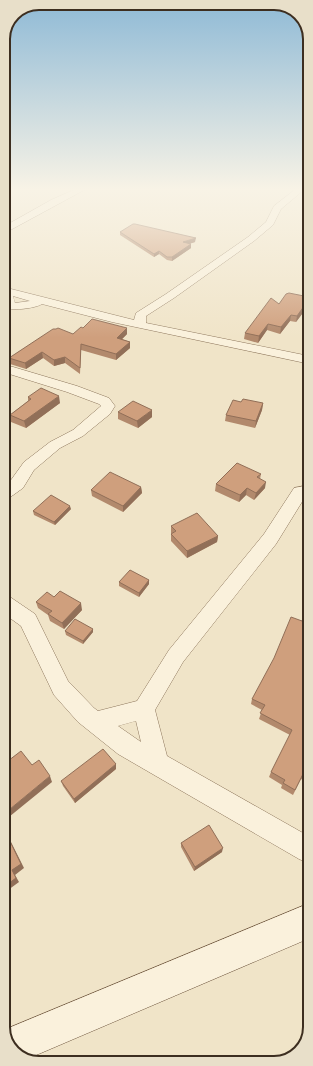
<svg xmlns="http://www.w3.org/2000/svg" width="313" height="1066" font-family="Spectral,serif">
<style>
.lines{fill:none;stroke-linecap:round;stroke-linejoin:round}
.street-casing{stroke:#8d765c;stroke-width:1}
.secondary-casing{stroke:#6f573f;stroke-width:1}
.street{fill:#faf1dc;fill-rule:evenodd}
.secondary{fill:#faf1dc;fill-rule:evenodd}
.wall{fill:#b2896c}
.shaded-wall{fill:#916f58}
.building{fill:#cf9f7d;stroke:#916f58}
.rim{fill:none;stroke:#3d2e20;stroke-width:2}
</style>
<rect width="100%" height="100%" fill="#f0e4c8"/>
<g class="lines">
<!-- street casing -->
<g class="street-casing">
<path id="street" d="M 76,189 L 86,189 L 3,234 L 3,227 L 51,200 Z
M 296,189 L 305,189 L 281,209 L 273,225 L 254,241 L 174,298 L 146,316 L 146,323 L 309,356 L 310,364 L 112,322 L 42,304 C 37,308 9,312 4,307 L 3,287 L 134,320 L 136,313 L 166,294 L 248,237 L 266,222 L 274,206 ZM 13,296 L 30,301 L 15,303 Z
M 3,364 L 77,386 L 109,398 L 115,406 L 110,414 L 83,436 L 60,448 L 34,470 L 23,488 L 9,498 L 3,499 L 3,486 L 11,480 L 24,462 L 50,442 L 73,430 L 101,406 L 99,404 L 67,392 L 3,372 Z
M 310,485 L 310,497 L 305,497 L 276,544 L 183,662 L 155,710 L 167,756 L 310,837 L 310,862 L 308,863 L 299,859 L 118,754 L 78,722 L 54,695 L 21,626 L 3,613 L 3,594 L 10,597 L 35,614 L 68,681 L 94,708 L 98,711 L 137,701 L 169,650 L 264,534 L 294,488 ZM 136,721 L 141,742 L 118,726 Z"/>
</g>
<!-- secondary casing -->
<g class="secondary-casing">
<path id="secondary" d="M 310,903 L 310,938 L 27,1059 L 15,1054 L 4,1034 L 4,1030 Z"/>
</g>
<!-- street -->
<use href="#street" class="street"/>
<!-- secondary -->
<use href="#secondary" class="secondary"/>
</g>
<!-- wall -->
<path class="wall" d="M 120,232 L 195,242 L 188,244 L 191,244 L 191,248 L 172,261 L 167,260 L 159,254 L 154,257 L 120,235 Z
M 304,296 L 304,298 L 309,299 L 308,306 L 296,322 L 290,321 L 280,334 L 267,330 L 258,343 L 244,339 L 245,333 L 279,304 Z
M 73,334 L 127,334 L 122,339 L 130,342 L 130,348 L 116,360 L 81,350 L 80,374 L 65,363 L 54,366 L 43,358 L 26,369 L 10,364 L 9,358 Z
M 310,384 L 310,406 L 303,405 L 305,396 Z
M 28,397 L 60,403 L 26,428 L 11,422 L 10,415 L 28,401 Z
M 241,402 L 263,403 L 262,410 L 255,428 L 225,421 L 226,415 Z
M 118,412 L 152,417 L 138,428 L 118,419 Z
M 261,474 L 260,479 L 265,488 L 254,500 L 246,495 L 239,502 L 215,491 L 216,484 Z
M 141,487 L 142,493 L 123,512 L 92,496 L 91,490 Z
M 71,509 L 55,525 L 34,515 L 33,511 Z
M 171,526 L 218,536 L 217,542 L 187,558 L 171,541 L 171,534 L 172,534 L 171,533 Z
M 149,580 L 149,584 L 139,597 L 119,586 L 119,582 Z
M 54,597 L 82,610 L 64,629 L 50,621 L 48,615 L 38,608 L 36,602 Z
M 65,631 L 93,632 L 83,644 L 66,635 Z
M 305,688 L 310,777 L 307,783 L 301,779 L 293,795 L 281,788 L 282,785 L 269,777 L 271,772 L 290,735 L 259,719 L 262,710 L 251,704 L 252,699 Z
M 116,769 L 75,803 L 63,786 L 61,781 Z
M 181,843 L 222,852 L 194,871 L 181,847 Z"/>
<!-- shaded-wall -->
<path class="shaded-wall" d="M 196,238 L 195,242 L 183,246 L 183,242 Z
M 191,244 L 191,248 L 172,261 L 172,257 Z
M 159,251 L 159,254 L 154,257 L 154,254 Z
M 309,299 L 308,306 L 296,322 L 297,316 Z
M 291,315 L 290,321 L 280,334 L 281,327 Z
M 268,324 L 267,330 L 258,343 L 259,336 Z
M 127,328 L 127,334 L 117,344 L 117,338 Z
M 130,342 L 130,348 L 116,360 L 116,354 Z
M 42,352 L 43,358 L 26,369 L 25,363 Z
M 65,357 L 65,363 L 54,366 L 54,360 Z
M 59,396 L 60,403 L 26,428 L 24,421 Z
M 263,403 L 262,410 L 255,428 L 256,421 Z
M 152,410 L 152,417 L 138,428 L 137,421 Z
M 266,482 L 265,488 L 254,500 L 256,493 Z
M 141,487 L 142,493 L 123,512 L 123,506 Z
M 247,488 L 246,495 L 239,502 L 240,495 Z
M 70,506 L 71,509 L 55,525 L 54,522 Z
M 218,536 L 217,542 L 187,558 L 187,551 Z
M 149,580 L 149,584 L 139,597 L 139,593 Z
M 81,603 L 82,610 L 64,629 L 62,623 Z
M 93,629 L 93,632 L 83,644 L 83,641 Z
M 7,730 L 10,735 L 4,740 L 4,733 Z
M 116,764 L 116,769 L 75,803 L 74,799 Z
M 50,776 L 52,782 L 4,821 L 4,814 Z
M 4,828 L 24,868 L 15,875 L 19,882 L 4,893 L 4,887 L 12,870 Z
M 223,848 L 222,852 L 194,871 L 195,867 Z"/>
<!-- building -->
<path class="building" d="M 133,224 L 135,224 L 196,238 L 183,242 L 191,244 L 172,257 L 167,257 L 159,251 L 154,254 L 120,232 Z
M 289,293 L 304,296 L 303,298 L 309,299 L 297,316 L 291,315 L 281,327 L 268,324 L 259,336 L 245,333 L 271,298 L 279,304 L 286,294 Z
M 92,319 L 127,328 L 117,338 L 130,342 L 116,354 L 81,344 L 80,368 L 65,357 L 54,360 L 42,352 L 25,363 L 9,358 L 53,329 L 56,329 L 58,328 L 73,334 L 81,327 L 83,328 Z
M 310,384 L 310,396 L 305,396 Z
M 41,388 L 59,396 L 24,421 L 10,415 L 31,399 L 28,397 Z
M 243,399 L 263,403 L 256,421 L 226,415 L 233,400 L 241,402 Z
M 133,401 L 152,410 L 137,421 L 118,412 Z
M 237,463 L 261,474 L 257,477 L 266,482 L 256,493 L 247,488 L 240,495 L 216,484 Z
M 110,472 L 141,487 L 123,506 L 91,490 Z
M 51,495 L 70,506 L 54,522 L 33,511 Z
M 197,513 L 218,536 L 187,551 L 171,534 L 176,531 L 171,526 Z
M 130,570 L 149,580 L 139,593 L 119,582 Z
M 60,591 L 81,603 L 62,623 L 48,614 L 52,611 L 36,602 L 47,592 L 54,597 Z
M 306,611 L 310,612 L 310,674 L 305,688 L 310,690 L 310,777 L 309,778 L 303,774 L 295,790 L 283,783 L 285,780 L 271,772 L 292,730 L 260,713 L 265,705 L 252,699 L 274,658 L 291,617 L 302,621 Z
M 75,619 L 93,629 L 83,641 L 65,631 Z
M 4,725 L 7,730 L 4,733 Z
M 103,749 L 116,764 L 74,799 L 61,781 Z
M 21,751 L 32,765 L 39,760 L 50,776 L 4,814 L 4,764 Z
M 209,825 L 223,848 L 195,867 L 181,843 Z
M 4,829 L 21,864 L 12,870 L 16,878 L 4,887 Z"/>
<!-- sky -->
<linearGradient id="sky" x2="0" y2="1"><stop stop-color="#8fbad6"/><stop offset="0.56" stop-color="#f8f3e6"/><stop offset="1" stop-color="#f8f3e6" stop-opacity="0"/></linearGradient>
<rect width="313" height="338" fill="url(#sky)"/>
<!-- crop -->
<path d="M0 0H313V1066H0ZM39 10H274A29 29 0 0 1 303 39V1027A29 29 0 0 1 274 1056H39A29 29 0 0 1 10 1027V39A29 29 0 0 1 39 10Z" fill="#e8dfc9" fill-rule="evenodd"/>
<path class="rim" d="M39 10H274A29 29 0 0 1 303 39V1027A29 29 0 0 1 274 1056H39A29 29 0 0 1 10 1027V39A29 29 0 0 1 39 10Z"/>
</svg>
